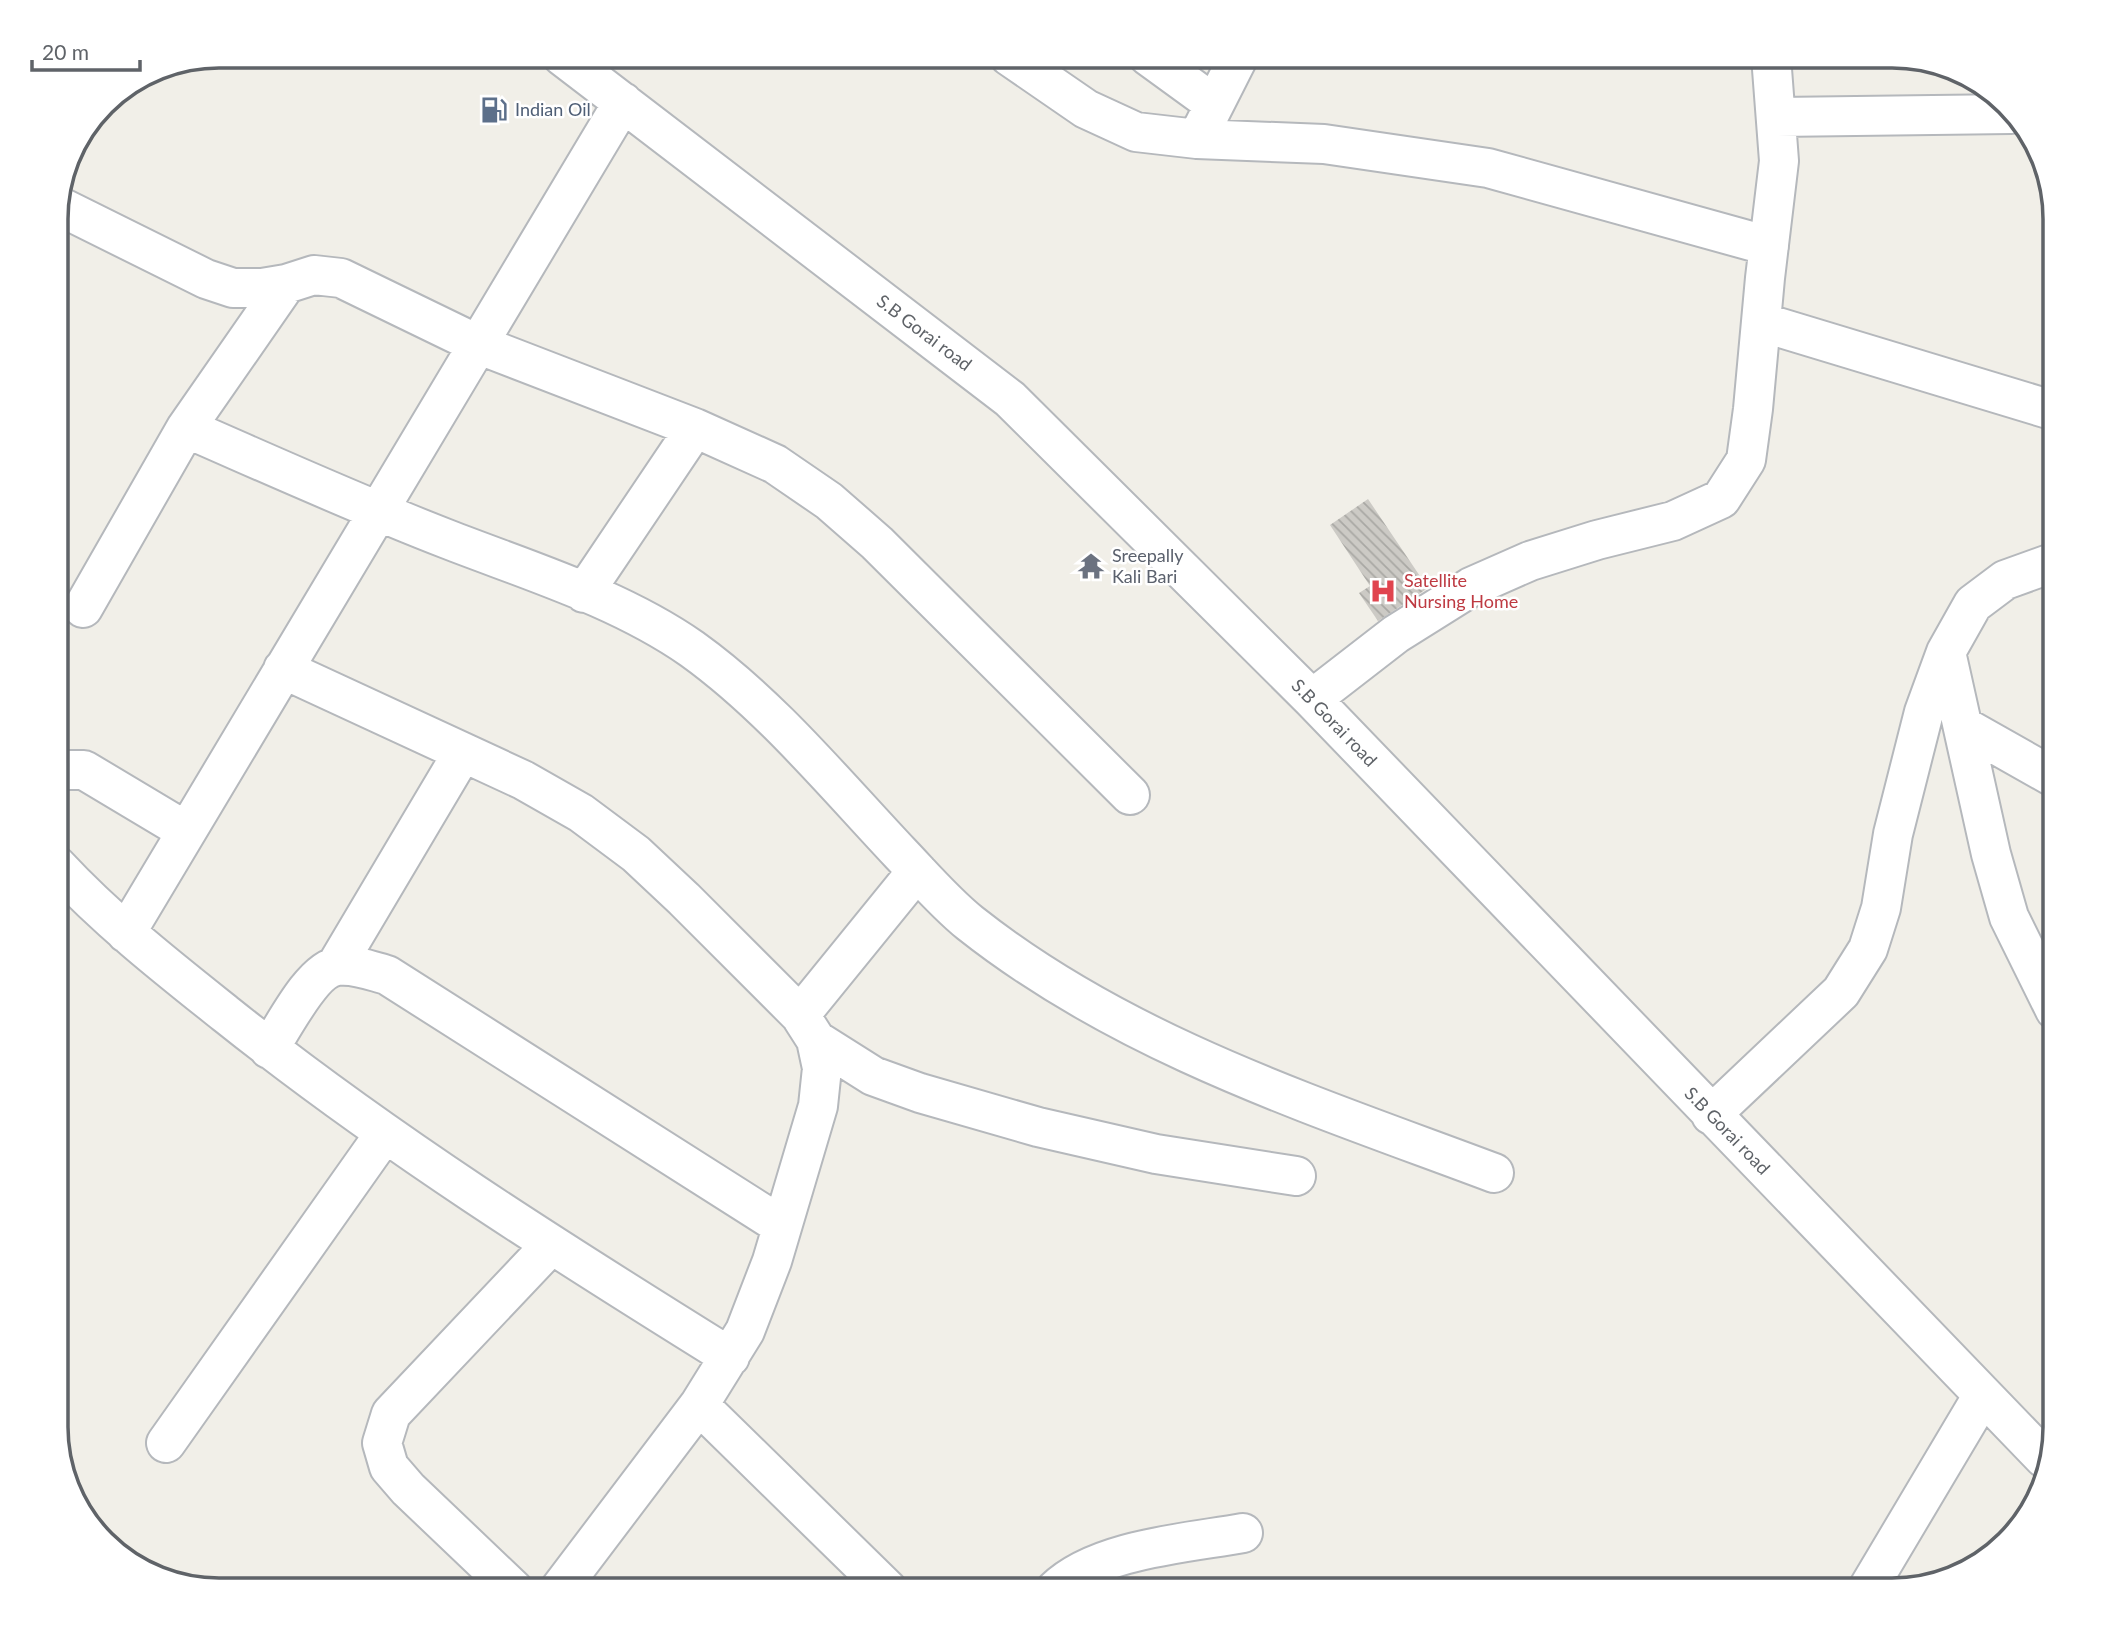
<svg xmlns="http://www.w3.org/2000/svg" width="2111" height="1646" font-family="Lato,sans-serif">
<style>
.building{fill:url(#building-back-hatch)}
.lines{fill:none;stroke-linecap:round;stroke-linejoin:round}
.minor-casing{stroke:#b5b8bc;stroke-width:42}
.minor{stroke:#fff;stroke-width:38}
.labels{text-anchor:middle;stroke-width:5;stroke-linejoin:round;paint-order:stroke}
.service-label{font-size:18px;fill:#4e5e75;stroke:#fff;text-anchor:start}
.street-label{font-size:18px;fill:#5f6368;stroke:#fff}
.worship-label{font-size:18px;fill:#5b616d;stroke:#fff;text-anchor:start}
.health-label{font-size:18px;fill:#be3a42;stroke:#fff;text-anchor:start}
.rim{fill:none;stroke:#5f6368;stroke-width:3.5}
</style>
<defs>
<pattern id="building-back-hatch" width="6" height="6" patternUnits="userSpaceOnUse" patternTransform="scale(1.75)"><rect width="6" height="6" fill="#cccac5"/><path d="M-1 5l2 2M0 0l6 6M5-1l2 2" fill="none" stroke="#a9a8a4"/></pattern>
</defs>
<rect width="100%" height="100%" fill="#f1efe8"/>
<!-- building -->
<path class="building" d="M 1368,499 L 1428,588 L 1378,621 L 1359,593 L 1370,586 L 1330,525 Z"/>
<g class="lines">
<!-- minor casing -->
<g class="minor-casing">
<path id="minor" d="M 562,56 L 1010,399 L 1312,699 L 2044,1458
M 1009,56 L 1086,109 L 1136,132 L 1197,139 L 1324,144 L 1488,168 L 1769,246
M 1148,56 L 1214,104
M 1776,117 L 2011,114
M 1197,139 L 1239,56
M 57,205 L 206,279 L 233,288 L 262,288 L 286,284 L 314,275 L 341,278 L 477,344 L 695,428 L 775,464 L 829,501 L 877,543 L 1130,795
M 1761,322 L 2055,411
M 186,428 C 273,466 359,505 447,539 C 529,571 619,598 692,649 C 770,705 834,783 900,853 C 922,876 945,903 970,923 C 1124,1045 1313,1105 1494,1173
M 584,593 L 695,428
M 83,608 L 186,428 L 286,284
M 1946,652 L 1991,854 L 2009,917 L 2055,1010
M 283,669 L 523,780 L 581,813 L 636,854 L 684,899 L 800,1015 L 816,1040 L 822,1068 L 818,1106 L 772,1261 L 745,1331 L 699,1405 L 559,1590
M 1312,699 L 1396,634 L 1471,587 L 1530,561 L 1597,540 L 1673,521 L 1721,499 L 1746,460 L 1753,409 L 1765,278 L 1779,161 L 1771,56
M 1963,726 L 2055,778
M 56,773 L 63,770 L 84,770 L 186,831
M 56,865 C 108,921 168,968 227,1015 C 386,1142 558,1250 730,1357
M 126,933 L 623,102
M 336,966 L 463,752
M 800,1015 L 917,871
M 816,1040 L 873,1076 L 920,1093 L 1038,1127 L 1156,1154 L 1296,1176
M 269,1049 C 283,1028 312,969 338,966 C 355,964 372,971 387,975 L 782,1226
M 1711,1115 L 1841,992 L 1868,949 L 1881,908 L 1893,834 L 1924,712 L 1946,652 L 1973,604 L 2005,580 L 2055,562
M 699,1405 L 888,1590
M 166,1443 L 385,1133
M 514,1590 L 408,1489 L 389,1467 L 382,1443 L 391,1414 L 551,1245
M 1055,1590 C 1097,1549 1187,1543 1243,1533
M 1867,1590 L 1983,1395"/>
</g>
<!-- minor -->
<use href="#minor" class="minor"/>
</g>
<!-- icons -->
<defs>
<g id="fuel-bare" transform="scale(2.1)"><path d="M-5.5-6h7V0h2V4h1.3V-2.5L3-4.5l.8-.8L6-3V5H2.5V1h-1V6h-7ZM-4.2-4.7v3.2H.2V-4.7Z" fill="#5c6f8a" stroke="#fff" stroke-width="2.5" paint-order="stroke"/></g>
<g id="temple-bare" transform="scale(2.1)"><path d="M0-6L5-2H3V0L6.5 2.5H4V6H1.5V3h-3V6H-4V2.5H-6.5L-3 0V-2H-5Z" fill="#6b7280" stroke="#fff" stroke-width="2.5" paint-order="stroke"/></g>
<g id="hospital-bare" transform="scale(2.1)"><path d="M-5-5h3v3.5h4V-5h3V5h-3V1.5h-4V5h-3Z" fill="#e0444e" stroke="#fff" stroke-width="2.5" paint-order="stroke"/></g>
</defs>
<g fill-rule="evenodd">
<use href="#fuel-bare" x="494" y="110"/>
<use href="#temple-bare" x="1091" y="566"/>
<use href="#hospital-bare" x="1383" y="591"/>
</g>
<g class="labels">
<!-- service labels -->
<g class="service-label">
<text x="515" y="116">Indian Oil</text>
</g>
<!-- street labels -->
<g class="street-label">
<text transform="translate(924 333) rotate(37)" y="6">S.B Gorai road</text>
<text transform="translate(1334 723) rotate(46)" y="6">S.B Gorai road</text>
<text transform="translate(1727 1131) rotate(46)" y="6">S.B Gorai road</text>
</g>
<!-- worship labels -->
<g class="worship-label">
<text x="1112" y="562">Sreepally<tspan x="1112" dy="21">Kali Bari</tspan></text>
</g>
<!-- health labels -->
<g class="health-label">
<text x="1404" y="587">Satellite<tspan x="1404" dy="21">Nursing Home</tspan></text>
</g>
</g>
<!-- crop -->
<path d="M0 0H2111V1646H0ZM219 68H1892A151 151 0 0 1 2043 219V1427A151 151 0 0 1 1892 1578H219A151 151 0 0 1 68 1427V219A151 151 0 0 1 219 68Z" fill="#fff" fill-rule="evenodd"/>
<path class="rim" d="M219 68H1892A151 151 0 0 1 2043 219V1427A151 151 0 0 1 1892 1578H219A151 151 0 0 1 68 1427V219A151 151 0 0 1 219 68Z"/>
<!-- scale -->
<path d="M32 60v10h108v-10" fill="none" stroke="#5f6368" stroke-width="3.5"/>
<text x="42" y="60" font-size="21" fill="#5f6368" stroke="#ffffff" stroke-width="5" paint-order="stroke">20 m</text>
</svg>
